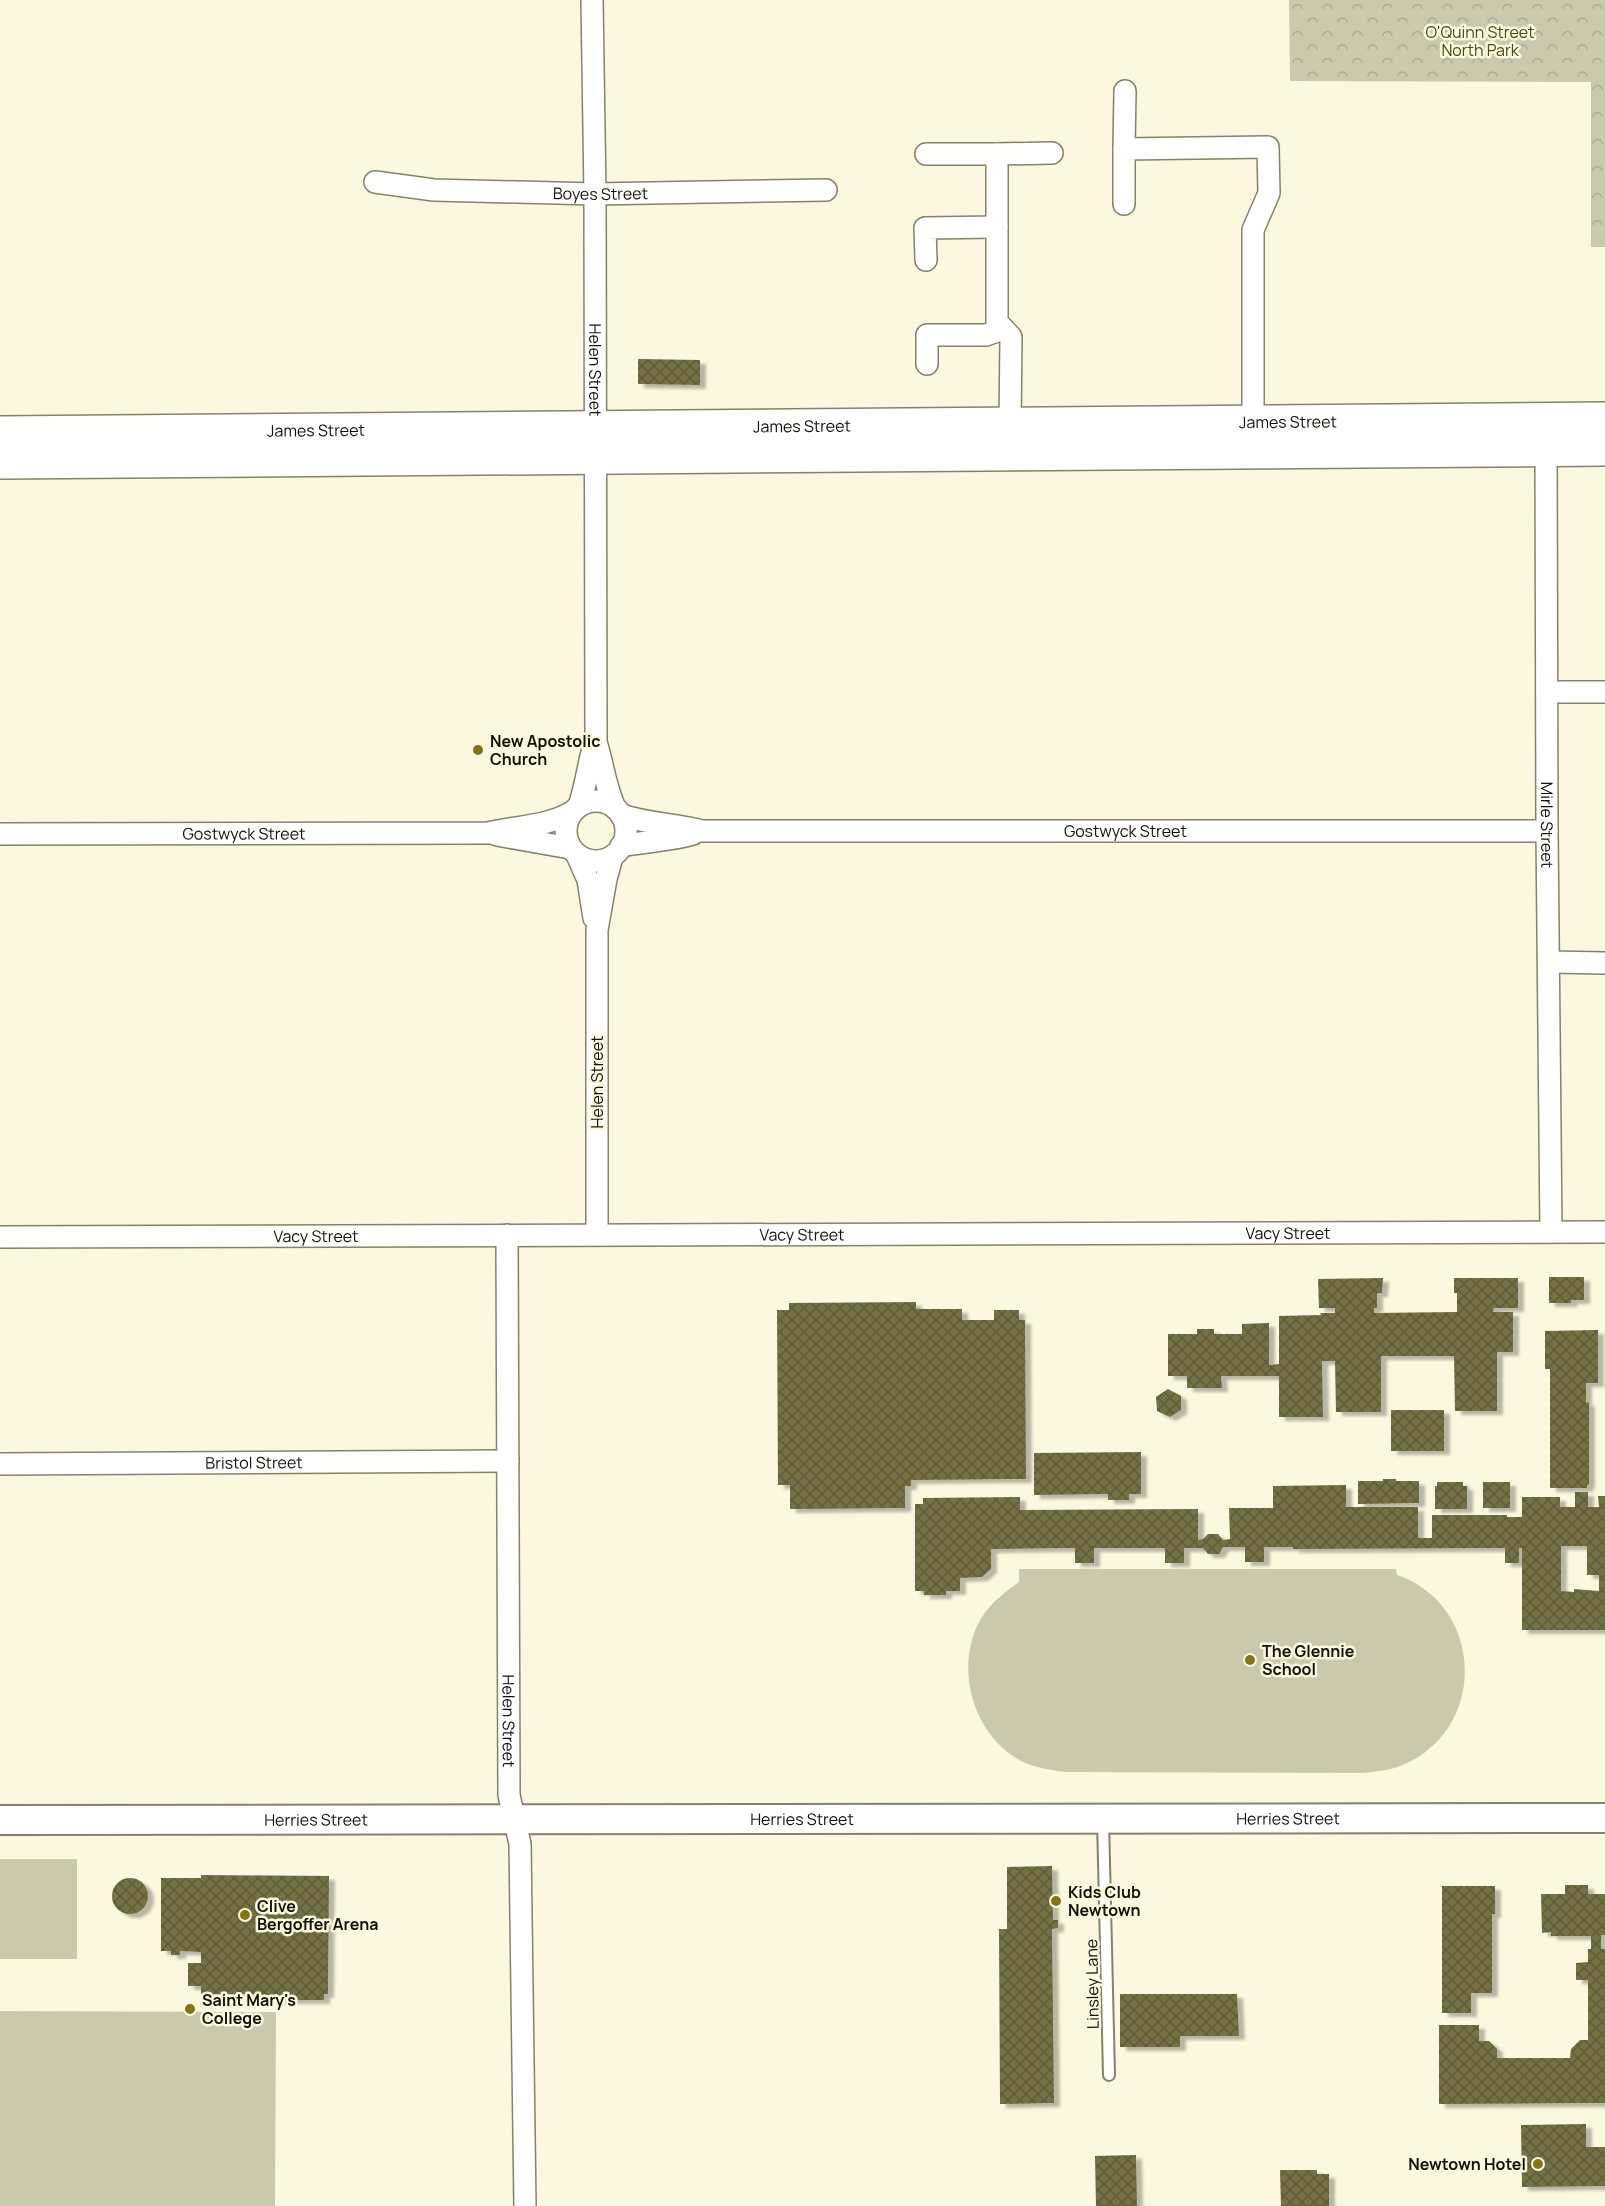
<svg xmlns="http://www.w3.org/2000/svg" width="1605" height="2206" font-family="Manrope,sans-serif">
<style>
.grass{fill:#ccc8ac}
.park{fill:url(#park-crowns)}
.building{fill:url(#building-cross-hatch);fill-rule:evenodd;filter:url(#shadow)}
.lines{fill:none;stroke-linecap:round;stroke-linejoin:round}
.lane-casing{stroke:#85826c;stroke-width:14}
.street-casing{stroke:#85826c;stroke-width:24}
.secondary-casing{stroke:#85826c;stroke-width:32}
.highway-casing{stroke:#85826c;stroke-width:36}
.lane{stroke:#fff;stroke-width:10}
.street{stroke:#fff;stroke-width:21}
.secondary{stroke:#fff;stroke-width:28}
.highway{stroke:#fff;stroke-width:33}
.poi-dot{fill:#827518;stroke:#fbf8df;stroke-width:2}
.labels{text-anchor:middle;stroke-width:5;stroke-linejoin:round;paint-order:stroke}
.park-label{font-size:16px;fill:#504811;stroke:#fbf8df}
.street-label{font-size:16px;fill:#121108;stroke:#fbf8df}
.poi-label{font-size:16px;font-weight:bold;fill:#121108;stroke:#fbf8df;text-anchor:start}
</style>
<defs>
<pattern id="park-crowns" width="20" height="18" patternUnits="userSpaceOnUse" patternTransform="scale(1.5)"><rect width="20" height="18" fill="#ccc8ac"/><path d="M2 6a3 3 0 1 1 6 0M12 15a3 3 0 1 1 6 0" fill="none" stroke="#aeab92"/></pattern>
<pattern id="building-cross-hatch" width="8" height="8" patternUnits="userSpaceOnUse" patternTransform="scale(1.5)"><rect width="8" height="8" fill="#767045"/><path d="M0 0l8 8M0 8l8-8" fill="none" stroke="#5f5b38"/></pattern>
<filter id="shadow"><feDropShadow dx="6" dy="4" stdDeviation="1.5" flood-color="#0004"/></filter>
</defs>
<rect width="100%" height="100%" fill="#fbf8df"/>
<!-- grass -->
<path class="grass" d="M 1019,1569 L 1396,1569 L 1397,1575 C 1483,1604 1489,1726 1405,1764 C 1392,1770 1379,1771 1365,1773 L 1066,1772 C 1051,1770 1035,1768 1021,1761 C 974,1735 955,1672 978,1624 C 987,1606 1003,1593 1019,1582 Z
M 0,1859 L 77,1859 L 77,1959 L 0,1959 Z
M 0,2011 L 276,2012 L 275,2206 L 0,2206 Z"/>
<!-- park -->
<path class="park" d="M 1289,0 L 1605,0 L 1605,247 L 1591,247 L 1591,82 L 1290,81 Z"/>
<!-- building -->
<path class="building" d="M 638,359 L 700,360 L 700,385 L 638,384 Z
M 1549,1277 L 1584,1277 L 1584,1300 L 1571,1300 L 1571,1303 L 1549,1303 Z
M 1383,1278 L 1382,1293 L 1377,1293 L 1377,1308 L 1374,1308 L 1374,1313 L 1457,1312 L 1457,1293 L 1454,1293 L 1454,1278 L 1518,1278 L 1518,1308 L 1494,1308 L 1493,1312 L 1513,1312 L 1513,1352 L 1497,1352 L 1497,1411 L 1455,1411 L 1454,1356 L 1381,1356 L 1381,1412 L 1336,1412 L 1335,1361 L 1322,1361 L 1323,1417 L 1279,1417 L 1279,1376 L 1221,1376 L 1222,1388 L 1187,1388 L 1187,1376 L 1168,1376 L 1168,1334 L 1197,1334 L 1197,1329 L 1214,1329 L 1214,1334 L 1242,1334 L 1242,1324 L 1269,1323 L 1269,1365 L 1279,1364 L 1279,1316 L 1321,1315 L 1320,1313 L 1335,1313 L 1335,1308 L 1319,1308 L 1318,1279 Z
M 916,1302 L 916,1309 L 962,1309 L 962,1320 L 994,1320 L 994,1310 L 1019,1310 L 1019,1320 L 1025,1320 L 1026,1479 L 911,1480 L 911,1486 L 905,1486 L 905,1508 L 790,1509 L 790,1485 L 778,1485 L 777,1310 L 789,1310 L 789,1303 Z
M 1598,1330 L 1598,1383 L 1586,1383 L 1586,1403 L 1589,1402 L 1589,1484 L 1587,1485 L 1587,1488 L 1550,1488 L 1550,1369 L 1545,1369 L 1545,1331 Z
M 1168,1389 L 1181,1396 L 1181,1410 L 1170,1417 L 1157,1411 L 1156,1397 Z
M 1391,1410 L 1444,1410 L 1444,1451 L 1391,1451 Z
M 1141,1452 L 1141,1494 L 1129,1494 L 1129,1500 L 1108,1500 L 1108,1494 L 1034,1495 L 1034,1453 Z
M 1383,1479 L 1396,1479 L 1396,1481 L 1419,1481 L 1419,1503 L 1358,1504 L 1358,1481 L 1383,1481 Z
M 1437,1482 L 1463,1482 L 1463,1486 L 1467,1486 L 1467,1509 L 1435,1509 L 1435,1486 L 1437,1486 Z
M 1483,1482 L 1510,1482 L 1510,1508 L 1483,1508 Z
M 1346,1485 L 1346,1507 L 1418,1507 L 1418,1538 L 1432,1538 L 1432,1515 L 1507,1515 L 1507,1517 L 1522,1517 L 1522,1497 L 1560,1497 L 1560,1507 L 1575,1507 L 1575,1492 L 1588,1492 L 1588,1507 L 1599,1507 L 1598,1496 L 1605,1496 L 1605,1630 L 1522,1630 L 1522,1548 L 1519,1548 L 1519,1563 L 1505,1563 L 1505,1548 L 1293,1549 L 1293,1547 L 1264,1547 L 1264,1562 L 1245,1562 L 1245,1547 L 1223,1547 L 1219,1554 L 1208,1554 L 1203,1548 L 1184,1548 L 1184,1563 L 1165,1563 L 1165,1548 L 1094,1548 L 1094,1563 L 1075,1563 L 1075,1548 L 991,1549 L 991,1569 L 982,1577 L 960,1578 L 960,1591 L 946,1591 L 946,1595 L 924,1595 L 924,1591 L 915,1591 L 915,1504 L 923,1504 L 923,1498 L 1020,1497 L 1020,1510 L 1198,1509 L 1198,1540 L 1203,1539 L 1208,1534 L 1218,1534 L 1223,1540 L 1230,1539 L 1229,1508 L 1273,1508 L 1273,1486 ZM 1561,1546 L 1587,1546 L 1587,1575 L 1599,1575 L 1599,1591 L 1574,1589 L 1574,1592 L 1561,1591 Z
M 1052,1866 L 1053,1920 L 1058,1920 L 1058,1928 L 1052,1929 L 1054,2103 L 1000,2104 L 999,1929 L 1007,1929 L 1007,1867 Z
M 201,1875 L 329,1876 L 328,1994 L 324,1994 L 324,2000 L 261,2000 L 261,1994 L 201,1994 L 201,1986 L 188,1986 L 188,1963 L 201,1963 L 201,1952 L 180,1951 L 180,1955 L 171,1955 L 171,1951 L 161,1951 L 161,1878 L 201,1878 Z
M112 1896a18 18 0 1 1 36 0a18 18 0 1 1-36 0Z
M 1565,1885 L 1588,1885 L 1588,1894 L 1605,1894 L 1605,1935 L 1601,1935 L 1601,1949 L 1605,1949 L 1605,2103 L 1439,2104 L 1439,2025 L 1479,2025 L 1479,2041 L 1489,2041 L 1497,2049 L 1497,2058 L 1570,2058 L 1571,2049 L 1580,2040 L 1588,2040 L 1588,1980 L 1576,1980 L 1576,1963 L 1588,1962 L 1588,1949 L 1591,1949 L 1591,1936 L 1551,1936 L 1551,1932 L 1542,1933 L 1541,1894 L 1565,1894 Z
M 1442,1886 L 1495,1886 L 1495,1914 L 1492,1914 L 1492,1993 L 1471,1993 L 1471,2013 L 1442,2013 Z
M 1120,1994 L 1237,1994 L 1239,2036 L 1180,2036 L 1180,2047 L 1120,2047 Z
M 1586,2124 L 1586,2147 L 1605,2147 L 1605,2186 L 1522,2187 L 1521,2125 Z
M 1136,2155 L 1137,2206 L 1096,2206 L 1095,2156 Z
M 1280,2170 L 1317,2170 L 1317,2174 L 1329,2174 L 1329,2206 L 1281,2206 Z"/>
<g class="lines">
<!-- lane casing -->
<g class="lane-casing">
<path id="lane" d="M 1103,1820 L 1109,2075"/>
</g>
<!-- street casing -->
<g class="street-casing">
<g id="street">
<path id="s1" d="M 592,0 L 595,194 L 596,742 C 603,764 605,786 615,808"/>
<path d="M 1124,149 L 1125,91"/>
<path d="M 926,154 L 997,154 L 997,322 L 1011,337 L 1010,424"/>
<path d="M 997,154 L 1052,153"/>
<path id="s2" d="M 375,182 L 434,190 L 595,194 L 826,190"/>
<path d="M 1124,204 L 1124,149 L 1268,147 L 1269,193 L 1253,230 L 1253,422"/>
<path d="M 926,260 L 925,228 L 997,227"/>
<path d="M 927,364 L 927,335 L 986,335 L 1003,329"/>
<path id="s3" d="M 1546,437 L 1547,831 L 1551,1231"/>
<path d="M 1547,692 L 1605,692"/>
<circle cx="596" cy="831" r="30"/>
<path d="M 579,806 C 586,786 588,765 594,745"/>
<path id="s4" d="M 621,815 C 648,824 675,824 702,831 L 1547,831"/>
<path id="s5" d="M 0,834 L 488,833 C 516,826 547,827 572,812"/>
<path d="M 497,835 L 570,848"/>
<path d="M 621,846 C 645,841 670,841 693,834"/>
<path d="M 577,855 L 588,880 L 594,918"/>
<path d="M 1549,962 L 1605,963"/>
<path d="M 597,1234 L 597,930 L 606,879 L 612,857"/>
<path id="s6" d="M 507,1235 L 509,1795 L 520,1844 L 525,2206"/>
<path id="s7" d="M 0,1237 L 1605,1232"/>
<path id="s8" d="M 0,1464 L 508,1461"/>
</g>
</g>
<!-- secondary casing -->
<g class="secondary-casing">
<g id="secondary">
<path id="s9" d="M 0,1820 L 1605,1818"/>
</g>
</g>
<!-- highway casing -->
<g class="highway-casing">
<g id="highway">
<path id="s10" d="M 0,433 L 1605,419"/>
<path d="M 0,462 L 1605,449"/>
</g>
</g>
<!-- lane -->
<use href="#lane" class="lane"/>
<!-- street -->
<use href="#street" class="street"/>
<!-- secondary -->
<use href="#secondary" class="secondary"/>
<!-- highway -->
<use href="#highway" class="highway"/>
</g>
<!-- markers -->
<g class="poi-dot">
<circle cx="478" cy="750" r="6"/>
<circle cx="1250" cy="1660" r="6"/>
<circle cx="1056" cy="1901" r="6"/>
<circle cx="245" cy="1915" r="6"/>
<circle cx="190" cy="2009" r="6"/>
<circle cx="1538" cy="2164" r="6"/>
</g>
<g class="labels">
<!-- park labels -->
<g class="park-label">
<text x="1480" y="38">O'Quinn Street<tspan x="1480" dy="18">North Park</tspan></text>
</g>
<!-- street labels -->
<g class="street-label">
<text dy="6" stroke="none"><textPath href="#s2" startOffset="226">Boyes Street</textPath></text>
<text dy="6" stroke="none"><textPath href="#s1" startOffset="370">Helen Street</textPath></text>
<text dy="6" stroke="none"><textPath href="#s10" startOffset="1288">James Street</textPath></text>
<text dy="6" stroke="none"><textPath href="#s10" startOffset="802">James Street</textPath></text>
<text dy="6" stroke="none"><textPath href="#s10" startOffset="316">James Street</textPath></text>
<text dy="6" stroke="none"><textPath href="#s3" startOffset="388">Mirle Street</textPath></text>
<text dy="6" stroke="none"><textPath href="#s4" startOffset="506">Gostwyck Street</textPath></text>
<text dy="6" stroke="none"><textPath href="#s5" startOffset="244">Gostwyck Street</textPath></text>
<text transform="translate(597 1082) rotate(-90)" y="6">Helen Street</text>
<text dy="6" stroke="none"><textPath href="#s7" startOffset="1288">Vacy Street</textPath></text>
<text dy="6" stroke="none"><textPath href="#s7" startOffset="802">Vacy Street</textPath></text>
<text dy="6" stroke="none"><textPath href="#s7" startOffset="316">Vacy Street</textPath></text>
<text dy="6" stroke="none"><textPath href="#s8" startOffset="254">Bristol Street</textPath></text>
<text dy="6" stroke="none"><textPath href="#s6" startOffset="486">Helen Street</textPath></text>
<text dy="6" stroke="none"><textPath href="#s9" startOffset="1288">Herries Street</textPath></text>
<text dy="6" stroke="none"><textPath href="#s9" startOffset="316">Herries Street</textPath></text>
<text dy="6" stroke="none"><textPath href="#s9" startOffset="802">Herries Street</textPath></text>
<text transform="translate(1092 1984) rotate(-91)" y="6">Linsley Lane</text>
</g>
<!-- poi labels -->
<g class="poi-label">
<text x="490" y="747">New Apostolic<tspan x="490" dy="18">Church</tspan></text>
<text x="1262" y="1657">The Glennie<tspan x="1262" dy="18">School</tspan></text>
<text x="1068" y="1898">Kids Club<tspan x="1068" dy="18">Newtown</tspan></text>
<text x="257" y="1912">Clive<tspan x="257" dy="18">Bergoffer Arena</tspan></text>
<text x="202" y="2006">Saint Mary's<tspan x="202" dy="18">College</tspan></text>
<text x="1526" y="2170" text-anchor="end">Newtown Hotel</text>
</g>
</g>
</svg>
